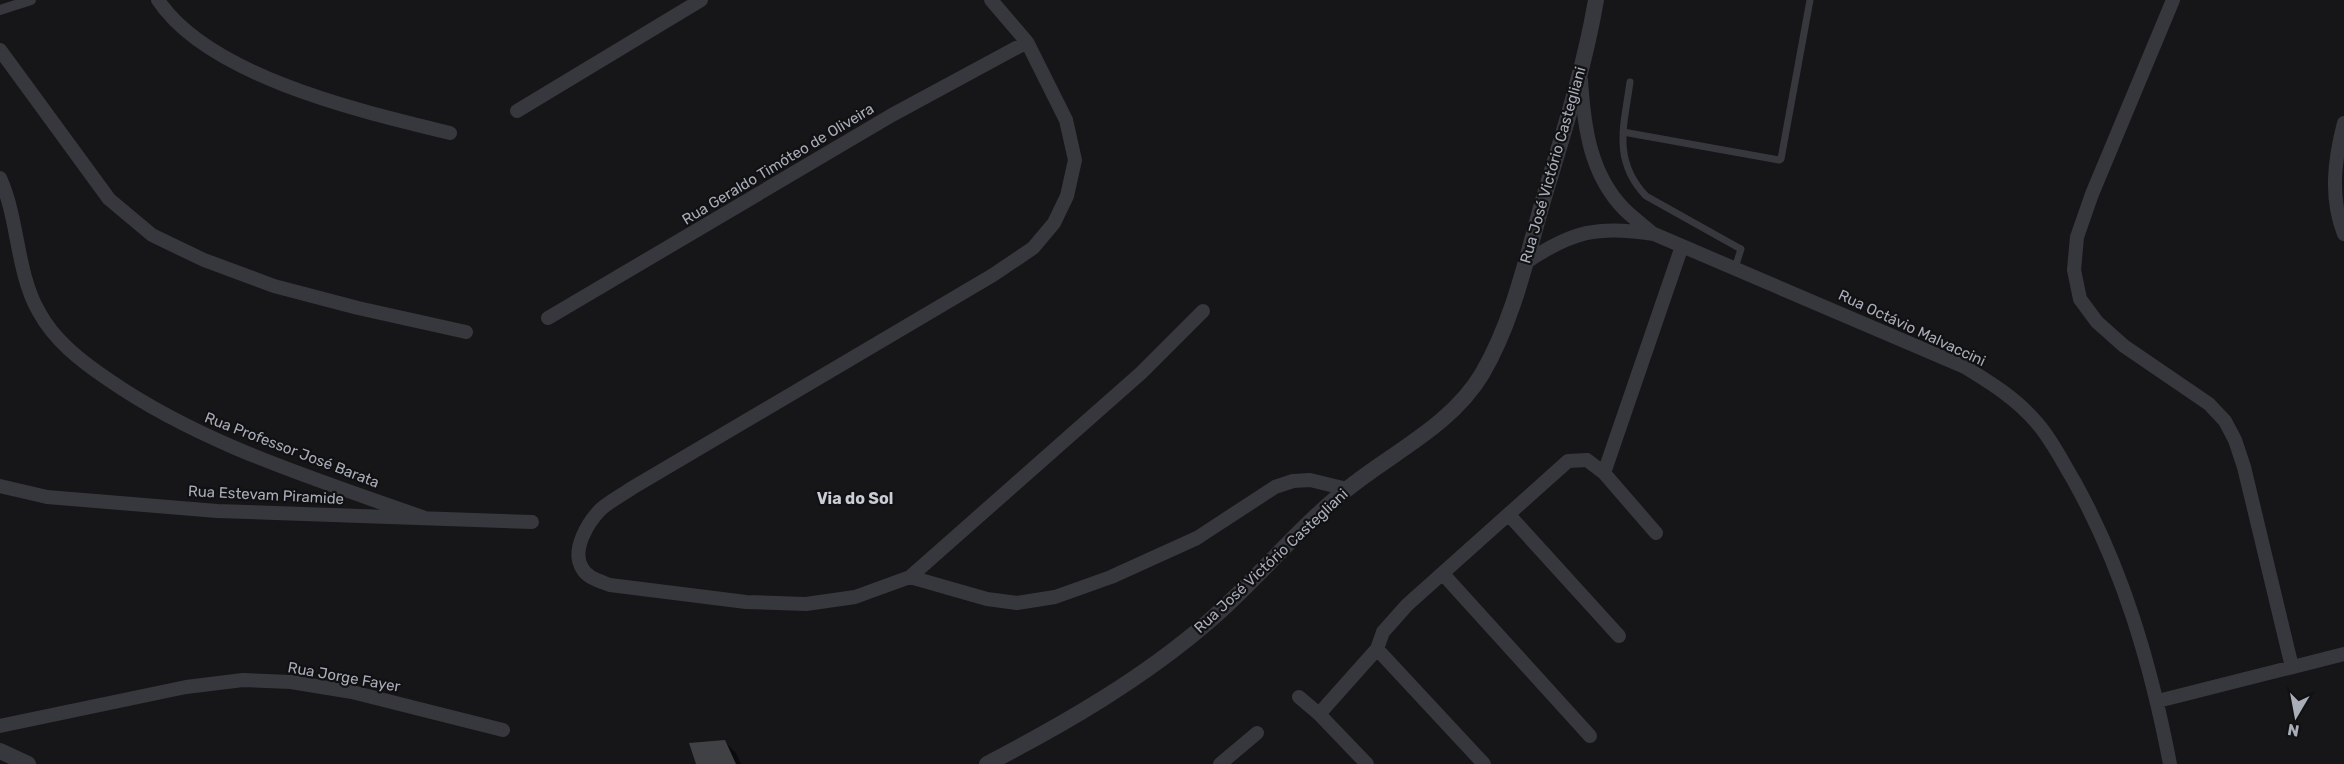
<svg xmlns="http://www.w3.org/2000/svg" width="2344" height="764" font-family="Rubik,sans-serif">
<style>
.shadow{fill:#0007}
.building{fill:#404145}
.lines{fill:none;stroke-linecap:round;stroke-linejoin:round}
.service{stroke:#37383d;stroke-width:7}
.pedestrian{stroke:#37383d;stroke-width:10}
.minor{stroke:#37383d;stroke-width:14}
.tertiary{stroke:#37383d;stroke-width:16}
.labels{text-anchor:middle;stroke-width:4.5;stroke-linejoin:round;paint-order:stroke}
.street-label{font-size:15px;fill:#a8adb8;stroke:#111113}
.neighbourhood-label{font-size:16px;font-weight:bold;fill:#c9ccd4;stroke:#111113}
</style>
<rect width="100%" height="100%" fill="#161618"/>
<!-- shadow -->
<path class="shadow" d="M 724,741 L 736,753 L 741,764 L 698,764 Z"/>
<!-- building -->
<path class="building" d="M 725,740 L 736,764 L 696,764 L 689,743 Z"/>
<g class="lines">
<!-- service -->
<path class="service" d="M 1630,82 C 1624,126 1612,160 1646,196 L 1739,248 L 1741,249 L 1735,268
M 1623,132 L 1779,160 L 1781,159 L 1810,0"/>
<!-- pedestrian -->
<path class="pedestrian" d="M 0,10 L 31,0"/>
<!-- minor -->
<path class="minor" d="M 158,0 C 209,77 364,112 450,133
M 991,0 L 1027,42 L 1066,120 L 1075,160 L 1067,196 L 1054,223 L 1033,248 L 993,275 L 632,488 C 622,495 610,501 601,509 C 588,522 571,550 582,568 C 587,578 600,581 610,585 L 746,602 L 806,604 L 855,597 L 910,577 L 1141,373 L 1203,311
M 2173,0 L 2092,194 L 2077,237 L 2074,270 L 2080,299 L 2097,322 L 2124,346 L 2209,404 L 2225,421 L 2235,440 L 2244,467 L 2292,667
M 0,50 L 109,199 L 152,235 L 204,260 L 274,286 L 358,308 L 466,332
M 1581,80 C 1584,127 1590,174 1624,209 C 1632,217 1643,225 1652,233
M 517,111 L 701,0
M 2344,123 C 2334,161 2330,198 2344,234
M 0,178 C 19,220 16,272 39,312 C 54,340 81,361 106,378 C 202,445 316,479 425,518
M 1525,263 C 1572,231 1598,225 1654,234 L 1965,367 C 1991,383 2017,399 2037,423 C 2052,440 2062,461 2074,481 C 2123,569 2151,665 2170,764
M 548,318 L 892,115 L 1027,42
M 1604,473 L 1656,533
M 0,486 L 47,497 L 217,511 L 532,522
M 1509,515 L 1619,636
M 1443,574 L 1590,736
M 910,577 L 987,599 L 1017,603 L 1055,597 L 1111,577 L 1197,538 L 1275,487 L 1293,481 L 1310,480 L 1347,489
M 1377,649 L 1484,764
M 1299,697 L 1319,714 L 1377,649 L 1383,632 L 1407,605 L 1568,461 L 1587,460 L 1604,473 L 1682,246
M 2158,701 L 2344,654
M 1319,714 L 1367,764
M 0,726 L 186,687 L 243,680 L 291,682 L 352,692 L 503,730
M 1220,764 L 1257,733"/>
<!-- tertiary -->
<path class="tertiary" d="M 0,751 L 28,764
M 987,764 C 1064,724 1142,679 1208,622 C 1256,581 1296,530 1346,490 C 1391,453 1451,426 1482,374 C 1512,323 1526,261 1542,204 C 1562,137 1584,70 1596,0"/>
</g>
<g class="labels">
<!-- street labels -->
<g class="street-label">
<text transform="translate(778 164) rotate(-31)" y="5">Rua Geraldo Timóteo de Oliveira</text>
<text transform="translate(1553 165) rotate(-74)" y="5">Rua José Victório Castegliani</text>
<text transform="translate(1912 328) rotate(25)" y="5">Rua Octávio Malvaccini</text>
<text transform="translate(292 450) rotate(21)" y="5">Rua Professor José Barata</text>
<text transform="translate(266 495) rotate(3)" y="5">Rua Estevam Piramide</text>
<text transform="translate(1271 561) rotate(-43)" y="5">Rua José Victório Castegliani</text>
<text transform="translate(344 677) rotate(10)" y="5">Rua Jorge Fayer</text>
</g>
<!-- neighbourhood labels -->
<g class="neighbourhood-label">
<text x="855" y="504">Via do Sol</text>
</g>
</g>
<!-- north arrow -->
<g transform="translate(2296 716) rotate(190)" stroke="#111113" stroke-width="4.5" paint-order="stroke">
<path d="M0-4.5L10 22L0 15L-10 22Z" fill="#a8adb8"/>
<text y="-9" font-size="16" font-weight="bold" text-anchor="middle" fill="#a8adb8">N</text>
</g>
</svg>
